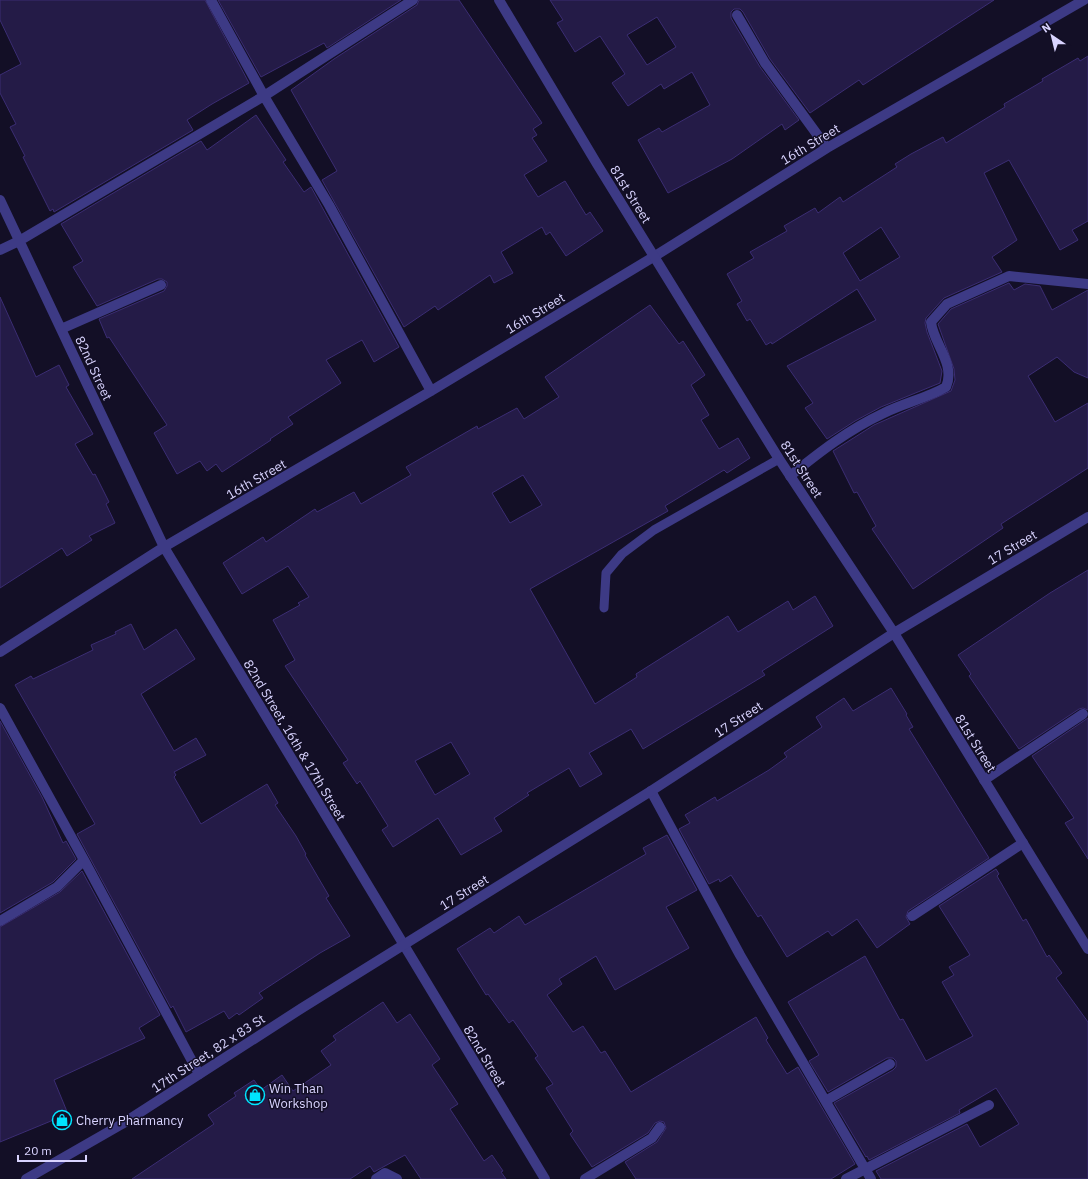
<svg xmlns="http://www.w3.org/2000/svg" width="1088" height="1179" font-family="'IBM Plex Sans',sans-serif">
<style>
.building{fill:#241b47;stroke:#3b2d73;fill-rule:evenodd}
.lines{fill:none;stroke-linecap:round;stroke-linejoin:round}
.service{stroke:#3d3a85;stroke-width:9}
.minor{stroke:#3d3a85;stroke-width:10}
.tertiary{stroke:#3d3a85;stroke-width:10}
.labels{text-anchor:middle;stroke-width:3;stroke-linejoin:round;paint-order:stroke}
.street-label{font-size:13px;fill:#d9d4ff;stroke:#130f26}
.poi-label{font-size:13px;fill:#d9d4ff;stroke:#130f26;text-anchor:start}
</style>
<rect width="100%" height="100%" fill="#130f26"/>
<!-- building -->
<path class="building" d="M 0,0 L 205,0 L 249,83 L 212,104 L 187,120 L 193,130 L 54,212 L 53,209 L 50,211 L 23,157 L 25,156 L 10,127 L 16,124 L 0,93 L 0,75 L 21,64 L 0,20 Z
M 218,0 L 401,0 L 327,48 L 324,43 L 261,77 Z
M 419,0 L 459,0 L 542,123 L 533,129 L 537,135 L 532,138 L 547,161 L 524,175 L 538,197 L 565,181 L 586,215 L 590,212 L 603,231 L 566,256 L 550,232 L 546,235 L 542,227 L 501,252 L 513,273 L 494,283 L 490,275 L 438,310 L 435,306 L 404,327 L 322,180 L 337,171 L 291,90 L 334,59 L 417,5 Z
M 550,0 L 994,0 L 863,85 L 859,80 L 810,113 L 770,59 L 743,12 L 740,9 L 734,9 L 731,12 L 731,18 L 760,67 L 799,120 L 785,130 L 782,124 L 732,159 L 668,193 L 638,140 L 659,128 L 662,132 L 710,105 L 692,72 L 664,89 L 661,84 L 628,106 L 612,83 L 625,74 L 600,36 L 575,52 L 557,23 L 563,20 ZM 657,17 L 676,47 L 647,65 L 627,35 Z
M 1088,56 L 1088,221 L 1072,230 L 1078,240 L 1060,250 L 1009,160 L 984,173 L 1017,240 L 992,257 L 1002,272 L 944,298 L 926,318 L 925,323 L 927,332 L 942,371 L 940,383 L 881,407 L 855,421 L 827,439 L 805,408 L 813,403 L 787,366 L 876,320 L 857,289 L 772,344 L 771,342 L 766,345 L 750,319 L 747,321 L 737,304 L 742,301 L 727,274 L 754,258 L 750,252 L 787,231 L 784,226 L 815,208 L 818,213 L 840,197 L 843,202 L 897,167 L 895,164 L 911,154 L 943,137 L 946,143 L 1005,107 L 1004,104 L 1043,81 L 1042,79 L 1078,58 L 1080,61 ZM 881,227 L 900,257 L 860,281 L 843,253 Z
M 256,115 L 286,160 L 283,162 L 304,192 L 311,187 L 399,347 L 374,362 L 362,340 L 326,360 L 341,383 L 288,417 L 293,424 L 270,439 L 271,440 L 222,472 L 216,464 L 207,471 L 200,461 L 177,474 L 154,433 L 167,425 L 109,337 L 107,338 L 99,319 L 164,291 L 167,286 L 167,282 L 162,279 L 158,279 L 97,306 L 73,267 L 83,261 L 61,224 L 201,141 L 207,150 Z
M 1009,283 L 1014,290 L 1025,284 L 1040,286 L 1052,310 L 1088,290 L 1088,378 L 1074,372 L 1057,357 L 1028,376 L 1055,422 L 1088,403 L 1088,468 L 1001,524 L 1003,528 L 913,589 L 872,529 L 876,526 L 857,492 L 854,493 L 833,451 L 874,425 L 951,391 L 955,380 L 954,369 L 938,324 L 951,309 Z
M 0,297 L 36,377 L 59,365 L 69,385 L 66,387 L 93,434 L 75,444 L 93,475 L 95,474 L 109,502 L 106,504 L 115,523 L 89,536 L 92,540 L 67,556 L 62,548 L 0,588 Z
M 650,305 L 679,344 L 683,341 L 705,375 L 691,385 L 709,415 L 701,420 L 719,449 L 738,438 L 750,458 L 727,473 L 724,470 L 665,506 L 668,511 L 530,589 L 595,704 L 637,677 L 636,674 L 728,616 L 738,632 L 788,601 L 793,610 L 815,596 L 833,626 L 762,671 L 765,675 L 643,749 L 631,729 L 589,753 L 602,774 L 580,787 L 569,768 L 527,793 L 529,795 L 494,818 L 502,831 L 461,855 L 438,818 L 393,847 L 382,830 L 388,826 L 360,781 L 357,784 L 343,763 L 348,760 L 285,666 L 295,660 L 273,620 L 300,605 L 298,603 L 309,597 L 288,566 L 242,594 L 223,563 L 263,537 L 266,542 L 315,509 L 317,512 L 354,492 L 361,504 L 411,475 L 406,467 L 477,426 L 478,429 L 517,408 L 524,419 L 559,397 L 545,377 ZM 523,475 L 542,505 L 510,523 L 492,493 ZM 451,742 L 470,774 L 435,795 L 415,761 Z
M 1088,570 L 1088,710 L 1083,708 L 1079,709 L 1019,749 L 969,676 L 971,674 L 958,655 L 1050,593 Z
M 131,624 L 144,650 L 176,629 L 195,659 L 141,694 L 174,751 L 196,738 L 206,755 L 174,772 L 176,775 L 174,777 L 201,824 L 267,784 L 278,803 L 275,805 L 296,836 L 306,854 L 305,855 L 329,896 L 326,898 L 350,936 L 320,953 L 259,993 L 263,998 L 239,1015 L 237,1013 L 229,1019 L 224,1011 L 186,1032 L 173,1006 L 171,1008 L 77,834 L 95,824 L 15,685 L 31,676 L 33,679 L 93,650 L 91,645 L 116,634 L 115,632 Z
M 891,688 L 907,714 L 906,715 L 913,727 L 909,729 L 989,858 L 908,911 L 906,917 L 910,924 L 877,948 L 857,919 L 832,936 L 828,931 L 787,957 L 761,915 L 758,917 L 731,875 L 720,882 L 719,879 L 709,884 L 679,829 L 690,823 L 685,815 L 715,797 L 717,801 L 769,770 L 787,757 L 784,753 L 822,727 L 816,717 L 844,698 L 853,711 Z
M 1088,718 L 1088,859 L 1065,823 L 1074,818 L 1032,756 Z
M 0,721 L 42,797 L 63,843 L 66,841 L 76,859 L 53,882 L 0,913 Z
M 667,835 L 697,890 L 666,907 L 689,948 L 615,990 L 596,956 L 559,979 L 562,984 L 547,995 L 573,1032 L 583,1026 L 601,1053 L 605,1051 L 631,1092 L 756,1017 L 768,1038 L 766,1040 L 787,1074 L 798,1067 L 855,1164 L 831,1179 L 636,1179 L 625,1162 L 657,1142 L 666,1128 L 664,1122 L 660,1121 L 655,1123 L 648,1133 L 592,1167 L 570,1134 L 573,1131 L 546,1088 L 553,1084 L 535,1058 L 538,1056 L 513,1020 L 509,1023 L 488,994 L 486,995 L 457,949 L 490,928 L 494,933 L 519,916 L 525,925 L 646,854 L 643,848 Z
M 996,869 L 999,874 L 997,876 L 1023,921 L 1026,919 L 1047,957 L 1049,955 L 1062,973 L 1056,978 L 1088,1022 L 1088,1179 L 881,1179 L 876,1171 L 967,1124 L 980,1147 L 1019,1124 L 996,1088 L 959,1110 L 960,1113 L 869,1160 L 867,1156 L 866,1157 L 834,1103 L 893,1070 L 896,1067 L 896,1061 L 893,1058 L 887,1058 L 828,1092 L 809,1061 L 819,1055 L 788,1002 L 865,956 L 900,1020 L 903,1019 L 926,1061 L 973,1036 L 942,982 L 954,975 L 949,967 L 970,955 L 939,906 Z
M 82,871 L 160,1015 L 139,1028 L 145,1038 L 54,1080 L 68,1114 L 0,1142 L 0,927 L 60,892 Z
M 383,1002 L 397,1023 L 410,1014 L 440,1059 L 432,1065 L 458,1104 L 450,1109 L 484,1161 L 492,1155 L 503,1171 L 501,1172 L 506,1179 L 421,1179 L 405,1155 L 374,1172 L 370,1166 L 350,1179 L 132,1179 L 214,1124 L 208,1115 L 236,1096 L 234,1093 L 254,1080 L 261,1090 L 282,1075 L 293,1091 L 331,1065 L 321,1051 L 336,1040 L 333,1036 Z"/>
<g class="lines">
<!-- service -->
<path class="service" d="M 604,608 L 606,573 L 622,554 L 654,530 L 779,459"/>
<!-- minor -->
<path class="minor" d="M 211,0 L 264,96 L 329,205 L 431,391
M 737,15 L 765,63 L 827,148
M 0,200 L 164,547 L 545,1179
M 0,250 L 19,241 L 264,96 L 413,0
M 61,329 L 161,285
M 790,476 C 821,451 848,430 884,413 C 904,403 927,398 946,387 C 956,364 933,343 931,322 L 947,304 L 1009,276 L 1088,284
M 0,652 L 164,547 L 431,391 L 655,256 L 827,148 L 1084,0
M 0,708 L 84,860 L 199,1074
M 984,780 L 1083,714
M 651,791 L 740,955 L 871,1179
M 912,916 L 1023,843
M 0,921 L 57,887 L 84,860
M 827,1100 L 890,1064
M 376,1179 L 385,1173 L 397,1179
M 585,1179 L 652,1138 L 660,1127
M 846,1179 L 989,1105"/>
<!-- tertiary -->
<path class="tertiary" d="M 499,0 L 597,164 L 779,459 L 894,633 L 1088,949
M 26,1179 L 122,1124 L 302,1008 L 651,791 L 894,633 L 1088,517"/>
</g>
<!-- icons -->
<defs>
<g id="shop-ring" transform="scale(1)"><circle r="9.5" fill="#130f26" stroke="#00e5ff" stroke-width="1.5"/><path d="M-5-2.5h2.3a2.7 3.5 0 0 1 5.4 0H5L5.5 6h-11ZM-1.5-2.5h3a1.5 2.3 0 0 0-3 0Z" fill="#00e5ff"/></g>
</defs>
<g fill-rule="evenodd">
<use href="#shop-ring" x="255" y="1095"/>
<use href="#shop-ring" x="62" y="1120"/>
</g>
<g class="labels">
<!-- street labels -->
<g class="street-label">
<text transform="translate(810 144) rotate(-31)" y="5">16th Street</text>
<text transform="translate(631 194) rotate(58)" y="5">81st Street</text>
<text transform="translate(535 313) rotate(-31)" y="5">16th Street</text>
<text transform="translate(94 368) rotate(65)" y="5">82nd Street</text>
<text transform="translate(802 469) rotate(57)" y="5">81st Street</text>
<text transform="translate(256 479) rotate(-30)" y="5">16th Street</text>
<text transform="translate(1012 547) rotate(-31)" y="5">17 Street</text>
<text transform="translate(738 719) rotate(-33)" y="5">17 Street</text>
<text transform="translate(295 740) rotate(59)" y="5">82nd Street, 16th &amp; 17th Street</text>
<text transform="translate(976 743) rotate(58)" y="5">81st Street</text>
<text transform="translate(464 892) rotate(-32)" y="5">17 Street</text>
<text transform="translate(208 1053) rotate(-33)" y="5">17th Street, 82 x 83 St</text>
<text transform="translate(485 1056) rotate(59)" y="5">82nd Street</text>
</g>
<!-- poi labels -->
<g class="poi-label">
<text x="269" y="1093">Win Than<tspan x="269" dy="15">Workshop</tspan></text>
<text x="76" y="1125">Cherry Pharmancy</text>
</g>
</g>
<!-- north arrow -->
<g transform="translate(1052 36) rotate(325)" stroke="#130f26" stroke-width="3" paint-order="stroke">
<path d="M0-3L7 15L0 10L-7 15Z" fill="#d9d4ff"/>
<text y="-6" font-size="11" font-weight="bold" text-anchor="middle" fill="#d9d4ff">N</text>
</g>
<!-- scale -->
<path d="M18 1155v6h68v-6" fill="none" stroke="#d9d4ff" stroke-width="2"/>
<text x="24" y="1155" font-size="12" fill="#d9d4ff" stroke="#130f26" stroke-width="3" paint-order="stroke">20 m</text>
</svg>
